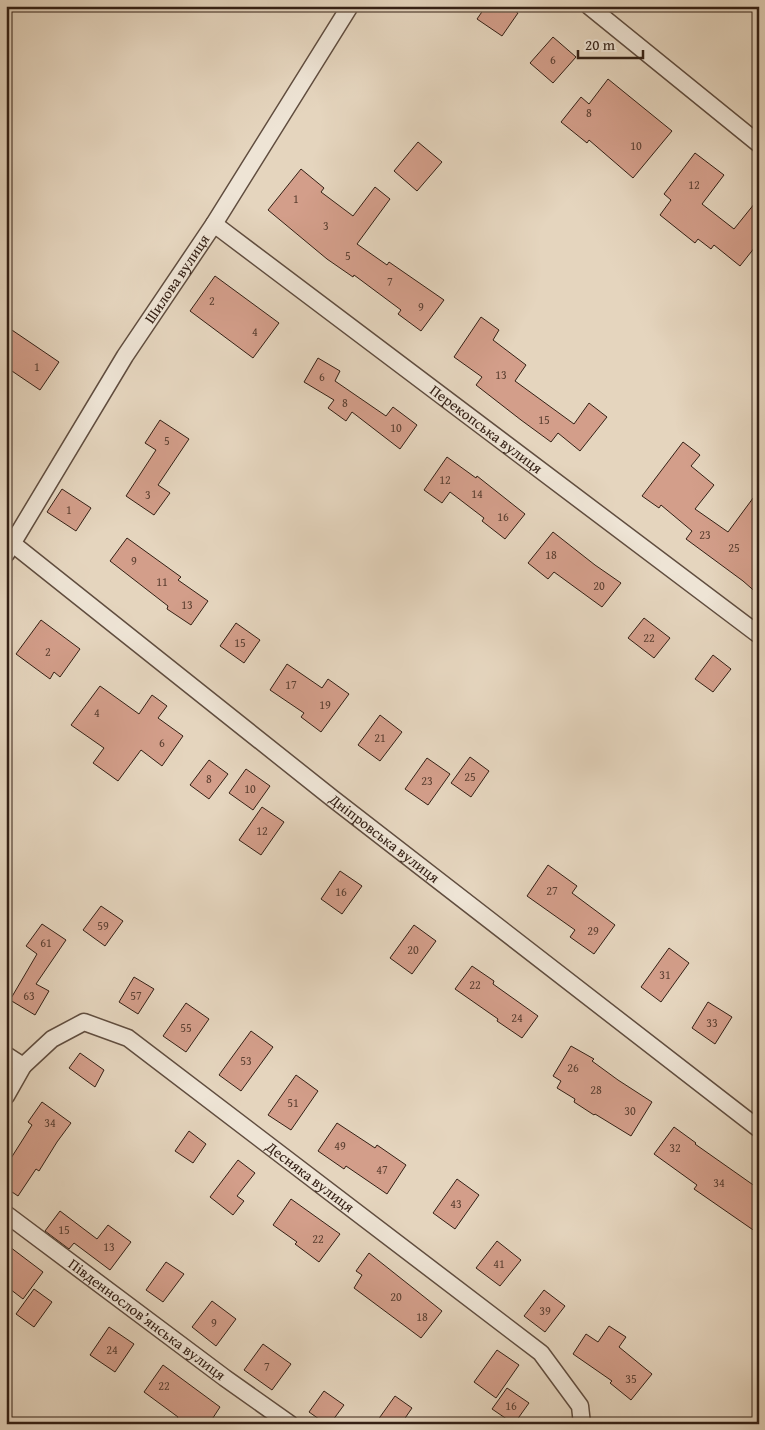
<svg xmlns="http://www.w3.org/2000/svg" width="765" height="1430" font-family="'Gentium Book Plus',serif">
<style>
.building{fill:#d39e8a;stroke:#342015}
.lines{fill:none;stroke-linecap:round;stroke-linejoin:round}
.street-casing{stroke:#604d3f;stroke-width:19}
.street{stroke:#eee4d5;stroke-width:16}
.labels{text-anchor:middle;stroke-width:4;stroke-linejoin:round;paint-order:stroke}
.number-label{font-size:12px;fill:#5c4032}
.street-label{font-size:15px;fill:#342015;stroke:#eee4d5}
</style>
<rect width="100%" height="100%" fill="#e5d5be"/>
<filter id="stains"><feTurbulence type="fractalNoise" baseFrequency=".004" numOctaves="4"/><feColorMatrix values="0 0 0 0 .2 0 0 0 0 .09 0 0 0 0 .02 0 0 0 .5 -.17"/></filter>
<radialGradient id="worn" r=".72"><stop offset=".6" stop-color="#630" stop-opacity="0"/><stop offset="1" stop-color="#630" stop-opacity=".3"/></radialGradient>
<!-- building -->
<path class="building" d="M 486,6 L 507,6 L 518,13 L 502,36 L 477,19 Z
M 553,37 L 576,57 L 553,83 L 530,63 Z
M 608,79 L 672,131 L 633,178 L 589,140 L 587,143 L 561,122 L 581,97 L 589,104 Z
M 418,142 L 442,162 L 417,191 L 394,171 Z
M 695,153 L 724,175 L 702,204 L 734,229 L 759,198 L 759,242 L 740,266 L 714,245 L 711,249 L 698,239 L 695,243 L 660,215 L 671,200 L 664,194 Z
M 301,169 L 324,188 L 321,192 L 353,216 L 375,187 L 390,199 L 357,244 L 387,265 L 389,262 L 444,300 L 421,331 L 398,314 L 401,310 L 354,275 L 353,277 L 327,259 L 268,210 Z
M 215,276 L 279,323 L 253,358 L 190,311 Z
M 481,317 L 499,330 L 493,340 L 526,365 L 515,381 L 574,424 L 589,403 L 607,417 L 580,451 L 558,433 L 551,442 L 521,420 L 476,385 L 482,377 L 454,357 Z
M 6,326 L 59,362 L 40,390 L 6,367 Z
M 318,358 L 340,371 L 335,381 L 386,416 L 393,407 L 417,425 L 400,449 L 352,412 L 346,421 L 328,408 L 334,400 L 304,382 Z
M 160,420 L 189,439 L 158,485 L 170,493 L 154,515 L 126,496 L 156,450 L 145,443 Z
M 683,442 L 700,455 L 691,466 L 714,485 L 695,509 L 728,532 L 759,490 L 759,595 L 743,581 L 686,539 L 692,531 L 661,505 L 659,508 L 642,496 Z
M 447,457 L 476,478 L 477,476 L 525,514 L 505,539 L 482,521 L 484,518 L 450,492 L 442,503 L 424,490 Z
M 62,489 L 91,508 L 76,531 L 47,512 Z
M 553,532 L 595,565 L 621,583 L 602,607 L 554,572 L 548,579 L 528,563 Z
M 127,538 L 181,577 L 178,580 L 208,601 L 191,625 L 167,609 L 168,606 L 110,561 Z
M 644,618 L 670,638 L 654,658 L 628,638 Z
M 41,620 L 80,649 L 60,677 L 54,672 L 50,679 L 16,654 Z
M 236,623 L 260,640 L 244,663 L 220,646 Z
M 713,655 L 731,669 L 713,692 L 695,679 Z
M 287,664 L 322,688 L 328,679 L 349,694 L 321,732 L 301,717 L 304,713 L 270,690 Z
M 100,686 L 139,714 L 152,695 L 167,706 L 158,718 L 183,736 L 162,766 L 141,750 L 118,781 L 93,763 L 104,748 L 71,725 Z
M 380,715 L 402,732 L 380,761 L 358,745 Z
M 470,757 L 489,771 L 471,797 L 451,783 Z
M 427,758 L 450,774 L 428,805 L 405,789 Z
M 209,760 L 228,774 L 209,799 L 190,785 Z
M 246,769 L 270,786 L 253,810 L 229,793 Z
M 262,807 L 284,822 L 261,855 L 239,840 Z
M 548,865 L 577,886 L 572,893 L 615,925 L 594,954 L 570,937 L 575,930 L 527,896 Z
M 340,871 L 362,886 L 342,914 L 321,899 Z
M 101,906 L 123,921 L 105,946 L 83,930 Z
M 42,924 L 66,940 L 36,984 L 49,991 L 35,1015 L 10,1000 L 37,954 L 26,946 Z
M 414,925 L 436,941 L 412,974 L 390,958 Z
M 669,948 L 689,963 L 661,1002 L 641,987 Z
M 472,966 L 494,981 L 493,984 L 538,1016 L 522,1038 L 497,1021 L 498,1019 L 455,989 Z
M 134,977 L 154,989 L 138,1014 L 119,1002 Z
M 708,1002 L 732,1017 L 715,1044 L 692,1028 Z
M 186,1003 L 209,1019 L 186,1052 L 163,1036 Z
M 251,1031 L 273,1047 L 241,1091 L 219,1075 Z
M 571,1046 L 594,1059 L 592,1061 L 618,1080 L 652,1102 L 631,1136 L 595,1114 L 594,1115 L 574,1102 L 575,1099 L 557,1088 L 561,1081 L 553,1076 Z
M 80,1053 L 104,1070 L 95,1087 L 69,1068 Z
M 296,1075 L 318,1091 L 291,1130 L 268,1115 Z
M 42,1102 L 71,1123 L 57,1142 L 39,1171 L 36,1169 L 18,1196 L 6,1188 L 6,1166 L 32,1125 L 28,1122 Z
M 337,1123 L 375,1148 L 377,1145 L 406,1165 L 387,1194 L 346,1166 L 344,1169 L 318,1151 Z
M 674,1127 L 696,1143 L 695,1144 L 759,1189 L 759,1234 L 694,1189 L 697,1185 L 654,1154 Z
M 189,1131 L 206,1144 L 193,1163 L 175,1151 Z
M 238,1160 L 255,1173 L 237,1196 L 244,1201 L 233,1215 L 210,1197 Z
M 457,1179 L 479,1195 L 455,1229 L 433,1213 Z
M 291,1199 L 340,1234 L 319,1262 L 295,1244 L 297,1242 L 273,1225 Z
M 60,1211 L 97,1239 L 108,1225 L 131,1242 L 110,1270 L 74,1243 L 69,1249 L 45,1231 Z
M 497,1241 L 521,1260 L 500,1286 L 476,1268 Z
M 6,1244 L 43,1272 L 23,1299 L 6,1286 Z
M 369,1253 L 442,1311 L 421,1338 L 354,1288 L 362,1275 L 356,1271 Z
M 166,1262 L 184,1274 L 163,1302 L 146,1290 Z
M 34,1289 L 52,1302 L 34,1327 L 16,1314 Z
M 544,1290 L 565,1306 L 545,1332 L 524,1316 Z
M 212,1301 L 236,1319 L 216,1346 L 192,1327 Z
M 609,1326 L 626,1337 L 619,1347 L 652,1374 L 631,1400 L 610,1383 L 612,1381 L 573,1354 L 586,1334 L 598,1342 Z
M 109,1327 L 134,1344 L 115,1372 L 90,1355 Z
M 263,1344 L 291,1364 L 272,1390 L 244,1370 Z
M 497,1350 L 519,1365 L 496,1398 L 474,1382 Z
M 163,1365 L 220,1407 L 209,1424 L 173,1424 L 178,1417 L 144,1392 Z
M 507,1388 L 529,1403 L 514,1424 L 492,1409 Z
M 324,1391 L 344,1405 L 330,1424 L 326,1424 L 309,1412 Z
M 395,1396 L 412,1408 L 401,1424 L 375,1424 Z"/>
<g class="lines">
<!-- street casing -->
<g class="street-casing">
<g id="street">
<path d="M 589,6 L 759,144"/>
<path id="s1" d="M 214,224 L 759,635"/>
<path id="s2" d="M 13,544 L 332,798 L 759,1129"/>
<path id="s3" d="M 6,554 L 125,356 L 214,224 L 350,6"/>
<path id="s4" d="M 6,1055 L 23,1066 L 52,1039 L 84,1022 L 128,1038 L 541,1353 L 580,1406 L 582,1424"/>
<path d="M 6,1096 L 23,1066"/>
<path id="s5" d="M 6,1214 L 225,1378 L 290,1424"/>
</g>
</g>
<!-- street -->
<use href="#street" class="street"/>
</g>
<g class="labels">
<!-- number labels -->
<g class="number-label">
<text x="553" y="64">6</text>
<text x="589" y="117">8</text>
<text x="636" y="150">10</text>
<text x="694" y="189">12</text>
<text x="296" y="203">1</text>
<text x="326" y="230">3</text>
<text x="348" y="260">5</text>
<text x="390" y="286">7</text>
<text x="212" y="305">2</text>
<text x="421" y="311">9</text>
<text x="255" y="336">4</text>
<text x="37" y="371">1</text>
<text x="501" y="379">13</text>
<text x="322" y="381">6</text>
<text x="345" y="407">8</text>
<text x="544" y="424">15</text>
<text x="396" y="432">10</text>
<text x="167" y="445">5</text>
<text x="445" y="484">12</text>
<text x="477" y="498">14</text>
<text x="148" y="499">3</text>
<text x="69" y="514">1</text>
<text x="503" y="521">16</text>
<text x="705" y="539">23</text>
<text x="734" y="552">25</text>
<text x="551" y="559">18</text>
<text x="134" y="565">9</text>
<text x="162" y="586">11</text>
<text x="599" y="590">20</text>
<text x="187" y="609">13</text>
<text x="649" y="642">22</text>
<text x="240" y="647">15</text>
<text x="48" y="656">2</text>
<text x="291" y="689">17</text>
<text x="325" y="709">19</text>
<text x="97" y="717">4</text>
<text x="380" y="742">21</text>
<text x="162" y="747">6</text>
<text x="470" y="781">25</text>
<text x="209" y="783">8</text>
<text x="427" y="785">23</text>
<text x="250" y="793">10</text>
<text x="262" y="835">12</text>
<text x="552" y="895">27</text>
<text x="341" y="896">16</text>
<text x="103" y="930">59</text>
<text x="593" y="935">29</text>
<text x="46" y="947">61</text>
<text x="413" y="954">20</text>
<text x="665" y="979">31</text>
<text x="475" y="989">22</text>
<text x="29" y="1000">63</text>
<text x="136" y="1000">57</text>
<text x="517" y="1022">24</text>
<text x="712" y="1027">33</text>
<text x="186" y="1032">55</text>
<text x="246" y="1065">53</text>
<text x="573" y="1072">26</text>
<text x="596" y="1094">28</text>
<text x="293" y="1107">51</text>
<text x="630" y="1115">30</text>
<text x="50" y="1127">34</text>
<text x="340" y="1150">49</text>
<text x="675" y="1152">32</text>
<text x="382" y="1174">47</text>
<text x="719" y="1187">34</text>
<text x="456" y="1208">43</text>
<text x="64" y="1234">15</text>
<text x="318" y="1243">22</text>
<text x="109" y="1251">13</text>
<text x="499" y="1268">41</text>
<text x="396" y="1301">20</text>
<text x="545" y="1315">39</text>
<text x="422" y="1321">18</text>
<text x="214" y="1327">9</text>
<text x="112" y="1354">24</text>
<text x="267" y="1371">7</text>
<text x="631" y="1383">35</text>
<text x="164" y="1390">22</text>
<text x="511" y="1410">16</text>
</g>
<!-- street labels -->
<g class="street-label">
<text dy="5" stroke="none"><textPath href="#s3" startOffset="324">Шилова вулиця</textPath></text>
<text dy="5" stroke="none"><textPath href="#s1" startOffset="341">Перекопська вулиця</textPath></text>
<text dy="5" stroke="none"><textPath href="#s2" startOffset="474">Дніпровська вулиця</textPath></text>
<text dy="5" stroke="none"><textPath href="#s4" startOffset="372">Десняка вулиця</textPath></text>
<text dy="5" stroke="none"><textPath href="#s5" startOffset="176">Південнослов’янська вулиця</textPath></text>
</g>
</g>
<!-- margin -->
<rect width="765" height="1430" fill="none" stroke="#e5d5be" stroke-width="25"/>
<rect x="8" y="8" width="750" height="1415" fill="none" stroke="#342015" stroke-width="2.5"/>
<rect x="12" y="12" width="740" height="1405" fill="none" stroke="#342015"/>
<!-- scale -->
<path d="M578 50v8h65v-8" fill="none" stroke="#342015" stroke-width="2.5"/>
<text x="585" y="50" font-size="15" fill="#342015" stroke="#eee4d5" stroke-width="4" paint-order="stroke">20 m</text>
<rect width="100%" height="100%" filter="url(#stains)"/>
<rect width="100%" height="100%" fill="url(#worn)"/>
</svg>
